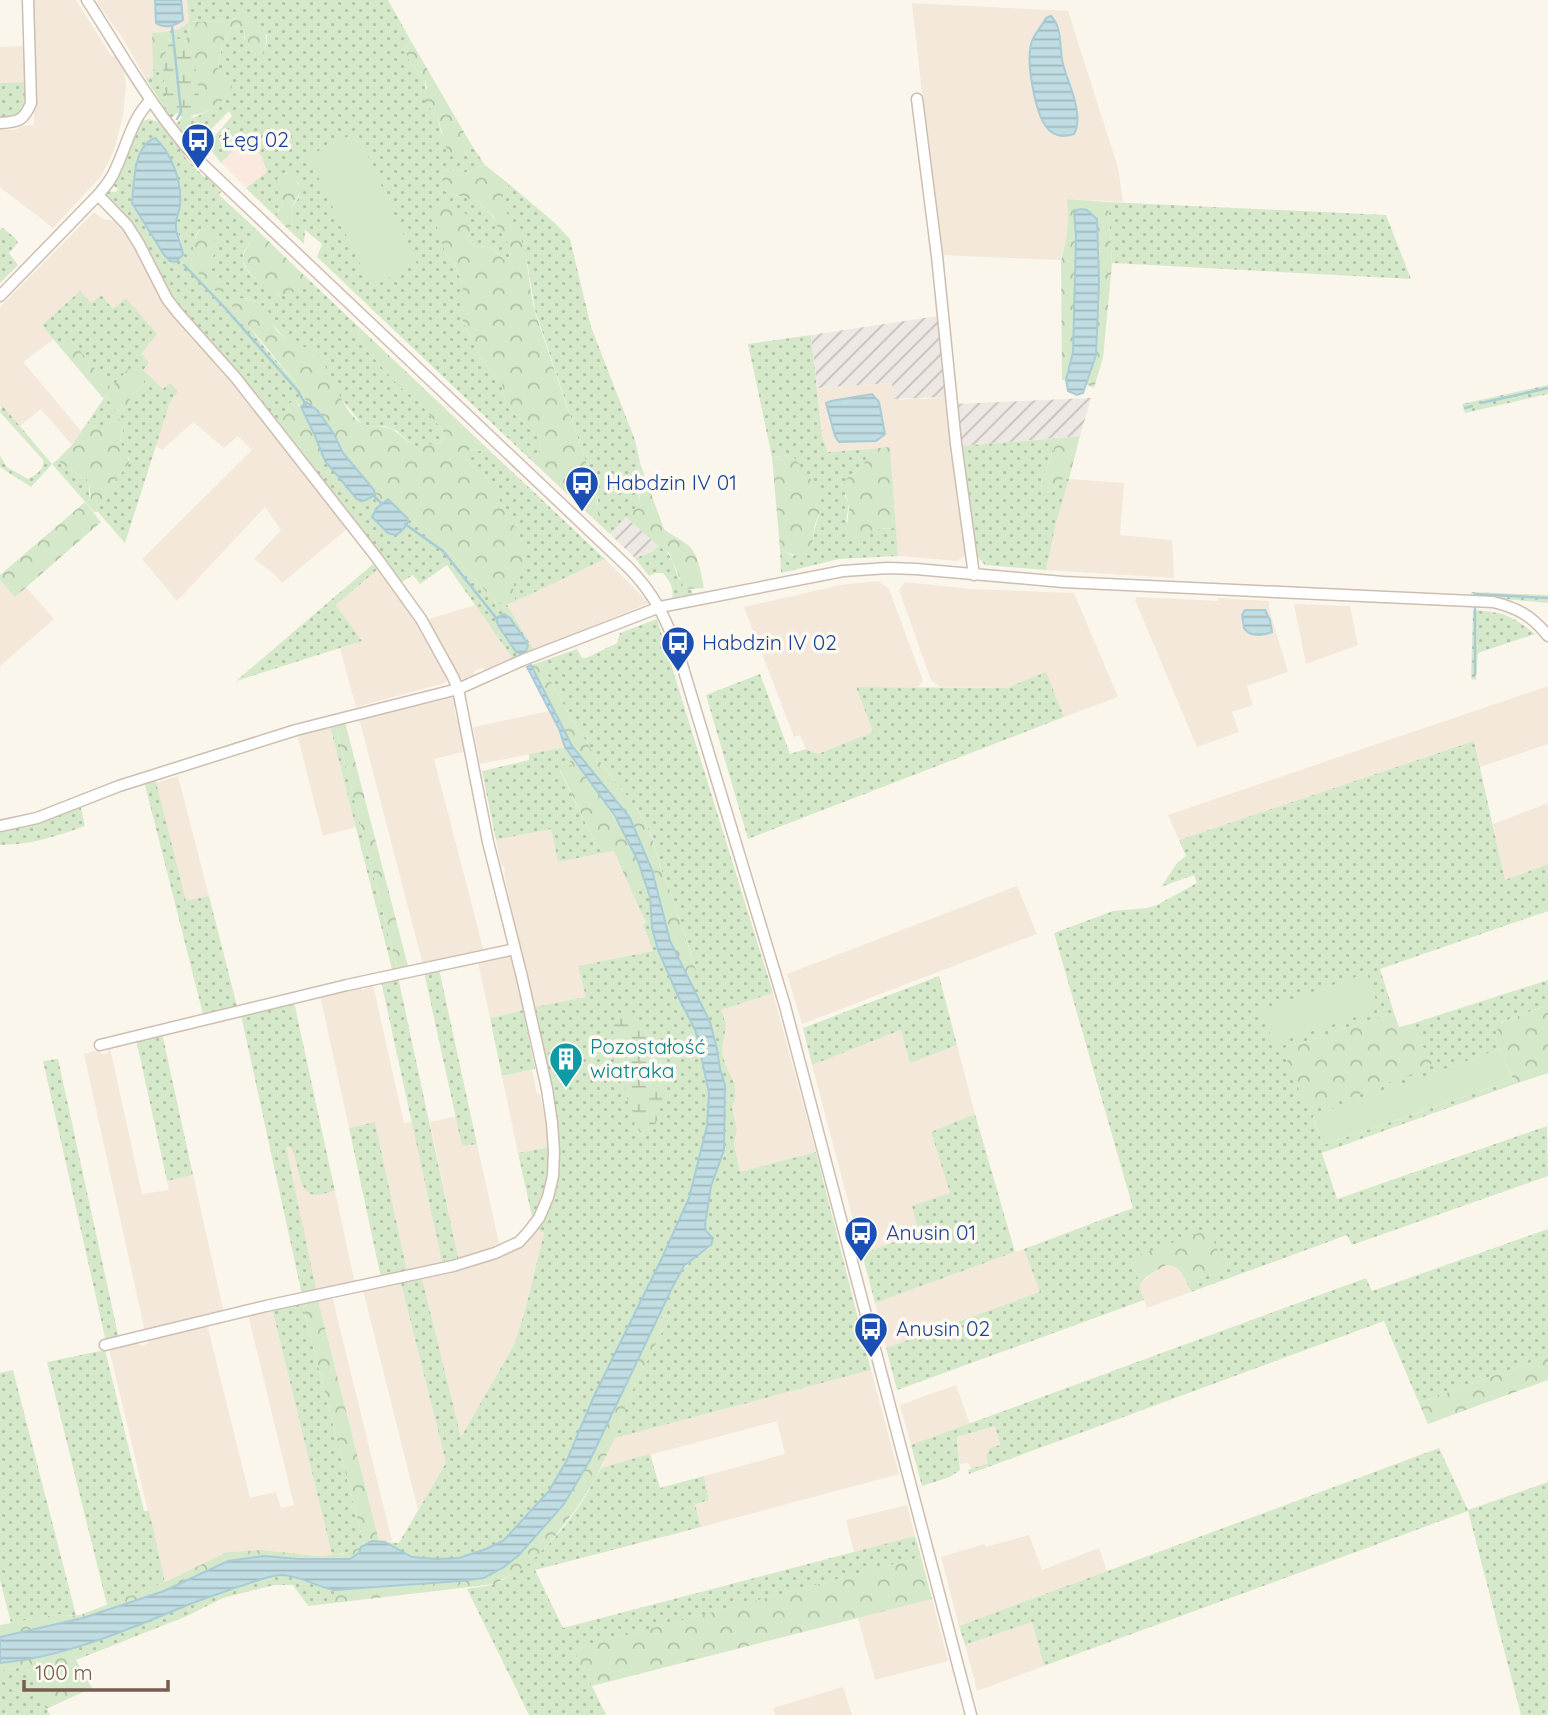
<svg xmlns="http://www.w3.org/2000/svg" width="1548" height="1715" font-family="Quicksand,sans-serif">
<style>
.residential{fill:#f3e8da}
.commercial{fill:#fbe9e0}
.industrial{fill:url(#industrial-furrows)}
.green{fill:url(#green-dots);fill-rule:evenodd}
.forest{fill:url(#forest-crowns)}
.wetland{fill:url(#wetland-marsh)}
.pitch{fill:#d5e9ca}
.water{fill:url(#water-rules);stroke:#a7ccd5;stroke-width:2}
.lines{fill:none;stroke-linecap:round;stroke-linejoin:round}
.stream{stroke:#a7ccd5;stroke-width:2.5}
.minor-casing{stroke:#cdbeb1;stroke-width:13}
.minor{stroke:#fff;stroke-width:10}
.labels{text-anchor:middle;stroke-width:7;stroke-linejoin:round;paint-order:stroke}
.transit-label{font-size:21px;fill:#164399;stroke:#fefaf1;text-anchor:start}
.culture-label{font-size:21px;fill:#0d838f;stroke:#fefaf1;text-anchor:start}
</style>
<defs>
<pattern id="industrial-furrows" width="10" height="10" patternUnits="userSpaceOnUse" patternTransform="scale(1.75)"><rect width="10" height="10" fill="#ede8e3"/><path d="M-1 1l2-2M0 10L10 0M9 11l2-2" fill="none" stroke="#c5bfba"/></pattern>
<pattern id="green-dots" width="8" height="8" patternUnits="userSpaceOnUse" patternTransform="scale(1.75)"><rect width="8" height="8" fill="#d5e9ca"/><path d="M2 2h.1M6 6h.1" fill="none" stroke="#b1c0a6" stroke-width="1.8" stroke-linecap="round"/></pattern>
<pattern id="forest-crowns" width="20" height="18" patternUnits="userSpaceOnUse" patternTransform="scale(1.75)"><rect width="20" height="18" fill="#d5e9ca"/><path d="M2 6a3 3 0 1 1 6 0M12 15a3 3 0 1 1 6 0" fill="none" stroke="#b1c0a6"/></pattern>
<pattern id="wetland-marsh" width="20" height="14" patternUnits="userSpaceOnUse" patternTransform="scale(1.75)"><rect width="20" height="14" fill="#d5e9ca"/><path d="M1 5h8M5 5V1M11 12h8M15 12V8" fill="none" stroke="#b1c0a6"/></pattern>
<pattern id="water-rules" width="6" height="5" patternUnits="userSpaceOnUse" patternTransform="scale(1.75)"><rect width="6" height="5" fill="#c0dde4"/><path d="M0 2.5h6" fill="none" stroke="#a1b6bb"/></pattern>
</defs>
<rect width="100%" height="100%" fill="#fbf6eb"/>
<!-- residential -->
<path class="residential" d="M 30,0 L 76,0 L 112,57 L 115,55 L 124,72 L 126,85 L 123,116 L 114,150 L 102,175 L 53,228 L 0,187 L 0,126 L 5,127 L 11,130 L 18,129 L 20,126 L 34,125 Z
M 98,0 L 187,0 L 189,22 L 179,29 L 173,31 L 153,33 L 153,76 L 146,79 L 122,37 L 97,3 Z
M 912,3 L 1068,11 L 1118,168 L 1123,202 L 1067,199 L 1068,219 L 1066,239 L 1061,260 L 940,255 Z
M 26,46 L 28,82 L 0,83 L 0,47 Z
M 94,212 L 103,219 L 116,221 L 140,251 L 175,318 L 193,340 L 199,345 L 201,345 L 251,402 L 250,406 L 256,412 L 258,412 L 276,435 L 277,439 L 284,446 L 322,497 L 324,497 L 348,528 L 282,583 L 272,572 L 254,559 L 281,530 L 265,507 L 177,601 L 142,559 L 252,450 L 238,436 L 224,448 L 193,422 L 162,450 L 156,446 L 170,402 L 164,390 L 143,370 L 141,354 L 113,309 L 91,304 L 80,291 L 42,325 L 54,339 L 23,362 L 81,431 L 72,445 L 41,409 L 20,426 L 2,406 L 0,407 L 0,307 Z
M 893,383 L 900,400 L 917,398 L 926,399 L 941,397 L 948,399 L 967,554 L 957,561 L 898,556 L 890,447 L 828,452 L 822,436 L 817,388 Z
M 1069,479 L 1124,483 L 1120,535 L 1172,540 L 1174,578 L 1046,570 L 1056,523 Z
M 605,559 L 649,603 L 534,650 L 507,605 Z
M 378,569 L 418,624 L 416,625 L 447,679 L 445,683 L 356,707 L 340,648 L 362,641 L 336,605 Z
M 0,580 L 15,597 L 26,587 L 54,619 L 0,666 Z
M 878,581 L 889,589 L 923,681 L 918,687 L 856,687 L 873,732 L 818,754 L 806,749 L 800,735 L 794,737 L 744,607 L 840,585 Z
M 905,582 L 970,589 L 1074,593 L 1118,697 L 1064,717 L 1046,673 L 1007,688 L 940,687 L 931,680 L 899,590 Z
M 1137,597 L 1218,601 L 1218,598 L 1269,601 L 1269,609 L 1288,672 L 1247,686 L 1253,705 L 1232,712 L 1239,732 L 1197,747 L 1135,600 Z
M 1294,604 L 1350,606 L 1358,645 L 1306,664 Z
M 475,605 L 513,659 L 485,670 L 482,668 L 474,671 L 474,675 L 463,679 L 459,678 L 426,620 Z
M 1548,686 L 1548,744 L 1480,767 L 1474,741 L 1179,840 L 1168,815 Z
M 454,697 L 456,707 L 454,708 L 457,721 L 459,721 L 467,751 L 434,759 L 484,952 L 472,955 L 470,952 L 463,953 L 463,957 L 436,962 L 434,961 L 423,965 L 359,718 L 370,717 L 371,715 L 420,701 L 422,705 Z
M 550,711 L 565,747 L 480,764 L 473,727 Z
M 330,726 L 356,827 L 323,836 L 297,734 Z
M 178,776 L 209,896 L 186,902 L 156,783 Z
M 1548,803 L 1548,864 L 1505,880 L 1493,824 Z
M 551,829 L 558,862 L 614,851 L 646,924 L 643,925 L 653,951 L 578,966 L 587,997 L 534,1007 L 504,874 L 505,872 L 504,867 L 501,865 L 496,840 Z
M 1017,886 L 1037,934 L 802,1024 L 787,974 Z
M 511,954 L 523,1010 L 490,1018 L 478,962 Z
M 373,985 L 404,1123 L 412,1122 L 443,1266 L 407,1271 L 375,1122 L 349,1128 L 320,995 L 360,986 L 362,990 Z
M 773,993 L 816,1152 L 740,1173 L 734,1144 L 737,1129 L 732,1108 L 736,1096 L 734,1081 L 725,1063 L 722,1052 L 724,1038 L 721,1010 Z
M 901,1030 L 910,1062 L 957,1045 L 975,1114 L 932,1132 L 950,1193 L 919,1234 L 862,1254 L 812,1065 Z
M 109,1048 L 110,1048 L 142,1194 L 169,1190 L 167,1181 L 193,1175 L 224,1313 L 163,1325 L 145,1332 L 84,1054 L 98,1050 L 101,1054 L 107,1053 Z
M 532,1070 L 537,1094 L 540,1094 L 550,1147 L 518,1153 L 502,1076 Z
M 457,1116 L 462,1145 L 477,1144 L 499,1243 L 492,1247 L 490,1251 L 459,1261 L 430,1122 Z
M 285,1147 L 292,1148 L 295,1153 L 301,1181 L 317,1195 L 335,1191 L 355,1284 L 317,1293 Z
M 538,1230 L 544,1233 L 526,1307 L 515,1343 L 461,1437 L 422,1278 L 475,1263 L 522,1244 Z
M 1024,1249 L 1041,1292 L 886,1348 L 875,1303 Z
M 1166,1265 L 1175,1267 L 1181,1270 L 1191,1292 L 1147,1308 L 1140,1289 L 1140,1284 L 1146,1278 Z
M 401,1283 L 446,1463 L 418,1510 L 363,1290 Z
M 332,1296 L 392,1541 L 379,1541 L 318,1300 Z
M 272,1308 L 332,1555 L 318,1556 L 263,1550 L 227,1552 L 165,1582 L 109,1349 L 136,1342 L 141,1346 L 147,1344 L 149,1339 L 207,1324 L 250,1498 L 276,1492 L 281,1508 L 294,1505 L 248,1314 L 262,1312 L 264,1310 Z
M 871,1370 L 899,1474 L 701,1527 L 695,1503 L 709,1499 L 704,1476 L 785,1454 L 777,1421 L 601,1468 L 615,1438 Z
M 956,1385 L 970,1424 L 911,1445 L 900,1405 Z
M 995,1426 L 1000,1446 L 990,1448 L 986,1454 L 989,1463 L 971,1469 L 968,1463 L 960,1464 L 957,1437 Z
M 907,1505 L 915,1536 L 854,1552 L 846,1520 Z
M 1029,1535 L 1042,1570 L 1099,1548 L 1107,1571 L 959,1626 L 941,1557 L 984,1544 L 986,1547 Z
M 932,1599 L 948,1661 L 875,1680 L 858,1618 Z
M 1032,1622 L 1044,1666 L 977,1691 L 965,1645 Z
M 843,1687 L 852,1715 L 775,1715 L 773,1708 Z"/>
<!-- commercial -->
<path class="commercial" d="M 244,137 L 261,155 L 267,172 L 246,188 L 221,163 Z"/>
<!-- industrial -->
<path class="industrial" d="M 938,316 L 948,399 L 941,397 L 894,399 L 892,383 L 817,388 L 811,335 Z
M 1091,398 L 1080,436 L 960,446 L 955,404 Z
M 626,517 L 658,546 L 652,552 L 635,558 L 610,534 Z"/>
<!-- green -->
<path class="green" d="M 187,0 L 388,0 L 411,41 L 404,49 L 410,62 L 418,71 L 424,75 L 425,78 L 426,104 L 438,118 L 441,133 L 465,154 L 471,144 L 485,165 L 467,172 L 462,172 L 456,170 L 443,172 L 442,185 C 453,200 468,194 482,205 C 494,214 502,234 511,247 C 511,254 510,258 504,261 C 495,249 490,244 475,247 L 468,238 L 471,228 L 446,255 L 454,263 L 463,286 L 463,322 L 479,355 L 496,378 L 502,384 L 506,406 L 536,435 L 540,441 L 541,449 L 532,461 L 317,257 L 322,244 L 305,230 L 304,244 L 289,230 L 293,221 L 291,209 L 299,197 L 299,183 L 287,173 L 283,174 L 282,206 L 274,215 L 246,188 L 267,172 L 261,155 L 244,138 L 221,163 L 207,145 L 232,116 L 229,111 L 205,136 L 197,150 L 176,125 L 182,117 C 197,123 224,101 232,87 L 217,73 L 223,41 L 233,27 L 241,26 L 245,32 L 244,39 L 250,51 L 262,54 L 267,43 L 267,35 L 243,16 L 228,21 L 189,22 L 190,33 L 184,42 L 173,38 L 170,41 L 164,32 L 179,29 L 189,22 Z
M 164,69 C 164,86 165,101 177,113 L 171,118 L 146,79 L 153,76 L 153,71 L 159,72 Z
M 28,82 L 27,104 L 19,116 L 0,120 L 0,83 Z
M 149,119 L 159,122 L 185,154 L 184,156 L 204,177 L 206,176 L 221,192 L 219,195 L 257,230 C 254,237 249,243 245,250 C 234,270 265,286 279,294 L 298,289 L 308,279 L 360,328 L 358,334 L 363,346 L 400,387 L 420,402 L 426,411 L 443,430 L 444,437 L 440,443 L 421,446 L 413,446 L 397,431 L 385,426 L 373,427 L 362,424 L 339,396 L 325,367 L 301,346 L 290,342 L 282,335 L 274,326 L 266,309 L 255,301 L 245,298 L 246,322 L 261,343 L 301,389 L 306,402 L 301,407 L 296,400 L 288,405 L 287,413 L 277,426 L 175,305 L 106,198 L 107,191 L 116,192 L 118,189 L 111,184 L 138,123 ZM 155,138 L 163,146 L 178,179 L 178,215 L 176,227 L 182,244 L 132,203 L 138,156 ZM 200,229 L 212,260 L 211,271 L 214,275 L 220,294 L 192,267 L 191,263 L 196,235 Z
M 509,184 L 555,223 L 570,239 L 591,327 L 635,440 L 640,463 L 637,473 L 639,502 L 634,511 L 626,517 L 610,534 L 598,523 L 598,501 L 595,489 L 535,310 L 527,261 L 502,208 L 502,198 Z
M 1108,202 L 1386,215 L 1411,279 L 1112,263 Z
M 3,228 L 15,238 L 18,243 L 9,253 L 18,265 L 0,283 L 0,229 Z
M 80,291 L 91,303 L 101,295 L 113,309 L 126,298 L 157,334 L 141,354 L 149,363 L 143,370 L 163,389 L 170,383 L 178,391 L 170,402 L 125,543 L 98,512 L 94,512 L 52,464 L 31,487 L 0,467 L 0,456 L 7,467 L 28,479 C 36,475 45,469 43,460 L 0,412 L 2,405 L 52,464 L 57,460 L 70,470 L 87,479 L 89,484 L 89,496 L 97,506 L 103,501 L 106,492 L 126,467 L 129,459 C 120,445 118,441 125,426 L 111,425 L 108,429 L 101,431 L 87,423 L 106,395 C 111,400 110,406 117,411 L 128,407 L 131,395 L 144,385 L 111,389 L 76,346 L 71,341 L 66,341 L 59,346 L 42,325 Z
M 811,335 L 822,436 L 828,452 L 868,449 C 865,469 862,467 847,478 L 845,496 L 849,503 L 846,522 L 879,529 L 896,528 L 898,556 L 839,559 L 781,573 L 780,549 L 793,556 L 813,543 L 814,531 L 819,515 L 792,455 L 772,457 L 748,344 Z
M 1548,385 L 1548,394 L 1465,413 L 1462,404 Z
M 1059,438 L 1056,443 L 1041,485 L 1042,490 L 1047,493 L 1053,491 C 1057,482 1058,479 1069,479 L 1056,523 L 1046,570 L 985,565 L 977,556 L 974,546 L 960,446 Z
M 472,449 L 479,451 L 489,450 L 605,559 L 516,601 L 512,593 L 512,588 L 516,578 L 522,540 L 485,476 C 479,470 468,465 465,457 L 467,451 Z
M 325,461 L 357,499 L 364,501 L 375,495 L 382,501 L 388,499 L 408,519 L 427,529 L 497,603 L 507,605 L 534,650 L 513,659 L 447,565 L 420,584 L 413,575 L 400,583 L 313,473 L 320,469 Z
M 658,546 C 674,553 672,566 680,580 C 682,583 685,586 687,589 L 691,589 L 693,594 L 672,598 C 675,589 669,580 663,573 L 655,573 L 649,576 L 635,558 L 652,552 Z
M 373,564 L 378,569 L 336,605 L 362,641 L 236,681 Z
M 1471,592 L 1548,595 L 1548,603 L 1472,596 Z
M 1473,610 C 1503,612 1511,615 1535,634 L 1478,653 L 1476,680 L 1471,679 Z
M 657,619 L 773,993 L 721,1010 L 726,1024 L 722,1052 L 725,1063 L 734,1082 L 736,1096 L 732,1108 L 737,1129 L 734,1144 L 740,1172 L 816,1152 L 871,1370 L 615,1438 L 629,1397 L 670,1316 L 658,1317 C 672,1288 680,1263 710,1248 L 705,1225 L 711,1186 L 724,1150 L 725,1085 L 720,1069 L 717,1049 L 710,1022 L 686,973 L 696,969 L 672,896 L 661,869 L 652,837 L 645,823 L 635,806 L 594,754 L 569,714 L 540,662 L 577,649 L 582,658 L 586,658 L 617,643 L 620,633 Z
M 1046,672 L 1064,717 L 748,839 L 706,695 L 760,674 L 790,754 L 806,749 L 818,754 L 873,732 L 856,687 L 1007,688 Z
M 335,724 L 398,972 L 393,973 L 330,726 Z
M 1474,741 L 1505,880 L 1548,864 L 1548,911 L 1380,969 L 1394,1013 L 1285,1048 L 1431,1062 L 1411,1024 L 1548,980 L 1548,1005 L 1502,1022 L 1495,1038 L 1500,1049 L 1313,1117 L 1323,1145 L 1513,1080 L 1515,1084 L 1322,1153 L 1337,1199 L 1547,1126 L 1548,1176 L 1352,1245 L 1347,1235 L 1191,1292 L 1186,1281 L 1216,1274 L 1131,1258 L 1140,1284 L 1140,1289 L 1144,1300 L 897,1390 L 886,1348 L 1040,1292 L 1024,1249 L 1133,1208 L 1054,933 L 1113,911 L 1147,908 L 1157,905 L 1197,883 L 1194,875 L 1161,887 L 1177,863 L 1186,856 L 1179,840 Z
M 561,748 L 573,766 L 560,770 L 594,841 L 603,853 L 558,862 L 551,829 L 496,840 L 482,771 L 529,760 L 529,754 Z
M 155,778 L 186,901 L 209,896 L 238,1010 L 204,1018 L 144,781 Z
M 80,804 L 85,826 C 57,836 30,845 0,845 L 0,828 Z
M 646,884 L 650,897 L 652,928 L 678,996 L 696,1032 L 709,1093 L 707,1126 L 689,1198 L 662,1258 L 630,1322 L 567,1460 L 549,1491 L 503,1541 L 487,1549 L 459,1558 L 437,1559 L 412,1557 L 385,1542 L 398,1543 L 400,1541 L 446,1463 L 401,1283 L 422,1278 L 461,1437 L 515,1343 L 526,1307 L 544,1233 L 538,1230 L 549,1206 L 550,1086 L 534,1007 L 586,997 L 578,966 L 653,951 L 643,925 L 646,923 L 630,888 Z
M 439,969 L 477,1144 L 462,1146 L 424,972 Z
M 939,976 L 957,1045 L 910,1063 L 901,1030 L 812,1065 L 803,1028 Z
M 398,977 L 459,1261 L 443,1266 L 381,981 Z
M 294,1002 L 335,1191 C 330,1192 323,1194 318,1195 C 296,1196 300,1161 291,1148 L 286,1147 L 317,1293 L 302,1295 L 241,1015 Z
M 523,1010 L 535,1069 L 502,1076 L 490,1018 Z
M 162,1033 L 193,1175 L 167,1181 L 136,1039 Z
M 58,1059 L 119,1339 L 106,1342 L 43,1061 Z
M 975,1114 L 1015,1252 L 875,1303 L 862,1254 L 919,1233 L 912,1206 L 950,1193 L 931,1132 Z
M 375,1122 L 407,1271 L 381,1278 L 349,1128 Z
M 550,1147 C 549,1178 546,1194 533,1221 L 518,1153 Z
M 1548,1229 L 1548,1356 L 1419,1403 L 1384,1321 L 969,1474 L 968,1470 L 988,1463 L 986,1455 L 990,1448 L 1000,1445 L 995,1426 L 957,1437 L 960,1470 L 950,1477 L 922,1486 L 911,1445 L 1366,1278 L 1372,1291 Z
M 302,1303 L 364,1545 C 353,1551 344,1554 332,1555 L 272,1308 Z
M 105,1350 L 144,1511 L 149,1511 L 165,1582 L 107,1605 L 47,1362 Z
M 13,1370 L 76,1615 L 66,1616 L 59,1614 L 11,1623 L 0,1580 L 0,1373 Z
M 1439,1448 L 1468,1510 L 1548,1482 L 1548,1715 L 1521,1715 L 1468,1511 L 1044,1666 L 1032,1622 L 965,1645 L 959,1626 Z
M 650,1454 L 660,1488 L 704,1476 L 709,1500 L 695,1504 L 701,1527 L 535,1570 L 563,1628 L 915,1536 L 921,1557 L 574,1649 L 606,1715 L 529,1715 L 467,1589 C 476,1587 486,1587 494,1584 C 501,1582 508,1577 513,1573 C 552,1549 581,1508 601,1468 Z
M 285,1575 C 302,1580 317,1587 334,1590 L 334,1603 L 308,1606 L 293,1585 L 274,1585 L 223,1598 L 187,1616 L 76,1660 L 73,1649 C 109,1635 145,1622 181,1608 C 212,1596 252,1577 285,1575 Z
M 26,1666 L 50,1715 L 0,1715 L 0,1671 Z"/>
<!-- forest -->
<path class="forest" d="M 243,16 C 246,17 251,17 254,19 C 267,27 270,43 261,54 L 250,51 L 244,46 L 245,32 L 241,26 L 233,27 L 223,41 L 217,73 L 230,80 L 232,87 C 225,100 209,114 193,115 L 195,111 L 187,46 L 184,42 L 190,33 L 189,22 L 228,21 Z
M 164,32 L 170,41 L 164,69 L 159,72 L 153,71 L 152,33 Z
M 411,41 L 471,144 C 466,155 459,160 448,155 L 438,118 L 426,104 L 422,93 L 427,88 L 424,75 L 418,71 L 410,62 L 404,49 Z
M 485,165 L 509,184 L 502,198 L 502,208 C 532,236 525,279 536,315 C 555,373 576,431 595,489 L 599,512 L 598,523 L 532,461 L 541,449 L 540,441 L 536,435 L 506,406 L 502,384 L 496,378 L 479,355 L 463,322 L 463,286 L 454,263 L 446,255 L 433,215 L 433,212 L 440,204 C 453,203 463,210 471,219 L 471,228 L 468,238 L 475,247 C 493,245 492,248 504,260 L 508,259 L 511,254 L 510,247 L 496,224 L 493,216 L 481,204 L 467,198 L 448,193 L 444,191 L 442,185 L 443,172 L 456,170 L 462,172 L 467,172 Z
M 288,173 C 307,188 300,192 291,209 L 293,221 L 289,230 L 274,215 C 277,212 281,209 282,205 C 285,192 265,179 288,173 Z
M 1067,199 L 1108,202 L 1112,264 L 1103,358 L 1094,388 L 1086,384 L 1096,355 L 1099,281 L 1097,219 L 1092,213 L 1074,212 L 1076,236 L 1073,352 L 1066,380 L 1062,380 L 1061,261 L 1066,239 L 1068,219 Z
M 204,226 L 211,228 L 214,232 L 215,247 L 211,271 L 225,288 L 224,291 L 220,295 L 192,267 L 191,263 C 193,250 193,234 204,226 Z
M 257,230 L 308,279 C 302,286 296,294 285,294 C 272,296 246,274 243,261 C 242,251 253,239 257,230 Z
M 236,298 C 251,297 265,304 272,318 C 273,321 273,325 275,328 C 285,343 303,343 316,354 C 333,371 342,416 365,425 C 374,428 383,425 391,429 C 400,433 405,441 413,445 C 420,448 432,443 440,443 L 444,437 L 443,430 L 426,411 L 420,402 L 400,387 L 363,346 L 358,334 L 360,328 L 489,450 L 479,451 L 472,449 L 467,451 L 465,457 C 468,465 479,470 485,476 C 495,493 525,539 527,556 C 529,576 505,578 516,601 L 507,605 L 497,603 L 427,529 L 408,519 L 388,500 L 383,502 L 375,495 L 374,490 L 343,453 L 334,434 L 317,410 L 306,402 L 301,389 L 232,306 Z
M 66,341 L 71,341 L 76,346 L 111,388 L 130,367 L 144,380 L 144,385 L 131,395 L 128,407 L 117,411 L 113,410 L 107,395 L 103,398 L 59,346 Z
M 293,400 L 296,400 L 315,436 L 325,461 L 320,469 L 313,473 L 277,426 L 287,413 L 288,405 Z
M 119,419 L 124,423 L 125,426 C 114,448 127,445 129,463 L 106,492 L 103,501 L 97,506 L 91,501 L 89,484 L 87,479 L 70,470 L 57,460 L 72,445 L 87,423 L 102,431 C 110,429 111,422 119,419 Z
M 1080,436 L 1069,479 C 1058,479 1057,482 1053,491 L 1047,493 L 1042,490 L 1041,485 L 1056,443 L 1059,438 Z
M 890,447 L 896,528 C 891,528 885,528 880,529 C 873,531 866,537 859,537 C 840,538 850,514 849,505 C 848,497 840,488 846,479 C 848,477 854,473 856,472 C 865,467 866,459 868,449 Z
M 792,455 C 801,466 820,488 821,502 C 822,510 816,520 814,528 C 813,533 814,540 812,544 C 805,560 791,555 780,549 L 772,457 Z
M 640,463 L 664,529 C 672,536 681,539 688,545 C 699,554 701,575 704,588 L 687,589 L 683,586 L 669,553 L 658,546 L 626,517 C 651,499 632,487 640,463 Z
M 85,502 L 101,522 L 15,597 L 0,580 L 0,575 Z
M 540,662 L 569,714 L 594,754 L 635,806 L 645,823 L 652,838 L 661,869 L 672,896 L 696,970 L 686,973 L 670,941 L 652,870 L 630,818 L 572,746 L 531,665 Z
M 345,722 L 409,970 L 398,972 L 335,724 Z
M 565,747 C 596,790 630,833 646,884 L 630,888 L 614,851 L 603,853 L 594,841 L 560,769 L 573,766 L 561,748 Z
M 1548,1005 L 1548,1073 L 1515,1084 L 1495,1038 L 1497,1030 L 1503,1022 Z
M 1394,1013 L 1399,1027 L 1411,1024 L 1432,1063 L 1428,1068 L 1332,1104 L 1313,1107 L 1303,1100 L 1284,1052 L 1284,1048 Z
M 1209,1229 L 1225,1268 L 1216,1274 L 1186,1281 C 1180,1269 1179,1267 1166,1265 L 1146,1277 L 1140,1284 L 1131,1258 Z
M 318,1300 L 379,1541 L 372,1541 L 364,1545 L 302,1303 Z
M 670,1316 L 629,1397 L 615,1438 L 593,1483 L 576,1509 L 552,1540 L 530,1563 L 495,1584 L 334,1603 L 334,1590 L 460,1581 L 590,1460 L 658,1317 Z
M 1548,1356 L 1548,1380 L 1428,1424 L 1419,1403 Z
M 361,1547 L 359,1553 L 351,1559 L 299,1559 L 264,1556 L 228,1561 L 164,1591 L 83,1618 L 0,1637 L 0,1625 L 59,1614 L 66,1616 L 80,1615 L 165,1582 L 227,1552 L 263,1550 L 318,1556 L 343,1554 Z
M 921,1557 L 932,1599 L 592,1686 L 573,1649 Z
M 73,1648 L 76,1660 L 92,1688 L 46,1709 L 26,1666 L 0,1671 L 0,1663 L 51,1655 Z"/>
<!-- wetland -->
<path class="wetland" d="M 173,38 C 179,39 180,38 184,42 C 196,53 207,108 190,118 C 189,119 187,119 185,119 C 177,114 170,107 167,98 C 162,82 161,50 173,38 Z
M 619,1017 L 627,1017 L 636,1024 L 654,1048 L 665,1088 L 657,1120 L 653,1130 L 648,1134 C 630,1128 636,1123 632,1109 C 630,1103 626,1100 626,1094 C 624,1084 628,1076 627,1066 C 624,1051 603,1029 619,1017 Z"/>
<!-- pitch -->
<path class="pitch" d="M 357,132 L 417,264 L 371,286 L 308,156 Z
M 1367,973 L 1379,1009 L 1274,1044 L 1261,1010 Z
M 1500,1049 L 1513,1080 L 1323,1145 L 1313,1116 Z"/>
<!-- water -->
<path class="water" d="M 155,0 L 181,0 L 183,20 C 175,26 164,29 156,23 Z
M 1051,16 C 1063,28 1059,49 1063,64 C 1067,80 1076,97 1077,113 C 1078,120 1078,127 1074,134 C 1064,137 1057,137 1049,130 C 1035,117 1025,59 1032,41 C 1035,33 1042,26 1046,18 Z
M 155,138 C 172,153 182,182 180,205 C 179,212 175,221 176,227 C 176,235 182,245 183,255 L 176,262 L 170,261 L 164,255 L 132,203 C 134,184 133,146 155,138 Z
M 1080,209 L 1087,210 L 1097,219 L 1099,281 L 1096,355 L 1083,393 L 1077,395 L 1068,391 L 1066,380 L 1073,352 L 1076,236 L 1074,212 Z
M 872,394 L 879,402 L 885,434 L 876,441 L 839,442 L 835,436 L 826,403 L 831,401 Z
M 306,402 L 317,410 L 334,434 L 343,453 L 374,490 L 375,495 L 364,501 L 357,499 L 325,461 L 315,436 L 301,407 Z
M 388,499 L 408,519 C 408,525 401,533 395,535 L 388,533 L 372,517 L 376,509 Z
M 1245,610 L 1265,610 L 1270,620 L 1272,632 C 1264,636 1249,637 1244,628 C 1244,627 1242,616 1242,615 Z
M 504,614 L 510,618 L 526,641 L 528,646 L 525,653 L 521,654 L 516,652 L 498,625 L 496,618 Z
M 531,665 L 572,746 L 630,818 L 652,870 L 670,941 L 710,1022 L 717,1049 L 720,1069 L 725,1085 L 724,1150 L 711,1186 L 705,1225 L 706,1231 L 713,1238 L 711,1245 L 684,1266 L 672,1288 L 590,1460 L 564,1504 L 519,1555 L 504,1567 L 484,1578 L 460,1581 L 334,1590 C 317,1587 300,1576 283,1575 C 273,1575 265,1578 256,1581 C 234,1588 212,1596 190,1604 C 129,1629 66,1657 0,1663 L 0,1637 L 83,1618 L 164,1591 L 228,1561 L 264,1556 L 299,1559 L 350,1559 L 359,1553 L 361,1547 L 372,1541 L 385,1542 L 412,1557 L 437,1559 L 459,1558 L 486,1549 L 503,1541 L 549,1491 L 567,1460 L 594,1396 L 662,1258 L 689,1198 L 707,1126 L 709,1093 L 696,1032 L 678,996 L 658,950 L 652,928 L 650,897 L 638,861 L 615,816 L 565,747 L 559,729 L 527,667 Z"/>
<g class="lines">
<!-- stream -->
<path class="stream" d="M 172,26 L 181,112 L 177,119
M 184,265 L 225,308 L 298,391 L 306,405
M 1481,403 L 1548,388
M 1465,408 L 1472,406
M 372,494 L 382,504
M 405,524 L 443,551 L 497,619
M 1475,594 L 1548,598
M 1475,674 L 1475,606"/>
<!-- minor casing -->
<g class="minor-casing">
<path id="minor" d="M 87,0 C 122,54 153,111 197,159 L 629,568 C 654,594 664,615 677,648 L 785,1006 L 971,1715
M 917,99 L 937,256 L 956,444 L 974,575
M 0,123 C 18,122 24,121 31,103 L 28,0
M 98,195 L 127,225 L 139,244 L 167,299 L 178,313 L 236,378 L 377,558 L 421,619 L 453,677 L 458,689 L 488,842 L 522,977 L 547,1089 L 552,1123 L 554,1151 L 553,1176 L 548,1197 L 539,1218 L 529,1231 L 519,1242 L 495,1253 L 453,1266 L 266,1306 L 105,1345
M 0,296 L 98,195 C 105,187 112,179 116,168 C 127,145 132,118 151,100
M 0,826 L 37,818 L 119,786 L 296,730 L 458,689 L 523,660 L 660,607 L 843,571 L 888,568 L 916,569 L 1063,582 L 1493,602 C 1518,608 1532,616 1548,636
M 100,1045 L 347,985 L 515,949"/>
</g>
<!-- minor -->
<use href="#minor" class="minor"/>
</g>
<!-- icons -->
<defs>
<g id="bus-pin" transform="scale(1.75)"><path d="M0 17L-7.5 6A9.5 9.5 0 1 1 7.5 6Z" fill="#1a4fb4" stroke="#fefaf1"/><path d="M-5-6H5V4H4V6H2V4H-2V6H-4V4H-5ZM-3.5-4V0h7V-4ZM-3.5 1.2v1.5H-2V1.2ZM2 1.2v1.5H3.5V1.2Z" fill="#fff"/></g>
<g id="building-pin" transform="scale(1.75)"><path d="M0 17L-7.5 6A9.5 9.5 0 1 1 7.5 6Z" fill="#0f9aa8" stroke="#fefaf1"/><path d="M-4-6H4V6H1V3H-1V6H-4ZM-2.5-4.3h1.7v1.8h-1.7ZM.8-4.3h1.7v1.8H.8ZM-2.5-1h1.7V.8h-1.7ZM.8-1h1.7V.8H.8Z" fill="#fff"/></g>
</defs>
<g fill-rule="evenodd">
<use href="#bus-pin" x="198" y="140"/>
<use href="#bus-pin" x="582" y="483"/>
<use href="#bus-pin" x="678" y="643"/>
<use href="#building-pin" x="566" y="1059"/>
<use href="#bus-pin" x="861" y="1233"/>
<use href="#bus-pin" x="871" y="1329"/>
</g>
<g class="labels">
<!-- transit labels -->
<g class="transit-label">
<text x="222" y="147">Łęg 02</text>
<text x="606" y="490">Habdzin IV 01</text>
<text x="702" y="650">Habdzin IV 02</text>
<text x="886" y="1240">Anusin 01</text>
<text x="896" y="1336">Anusin 02</text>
</g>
<!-- culture labels -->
<g class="culture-label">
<text x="590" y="1054">Pozostałość<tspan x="590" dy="24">wiatraka</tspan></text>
</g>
</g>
<!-- scale -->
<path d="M24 1680v10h144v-10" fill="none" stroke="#755e4f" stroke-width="3.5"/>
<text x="35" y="1680" font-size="21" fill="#755e4f" stroke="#fefaf1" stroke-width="5" paint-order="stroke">100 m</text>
</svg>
